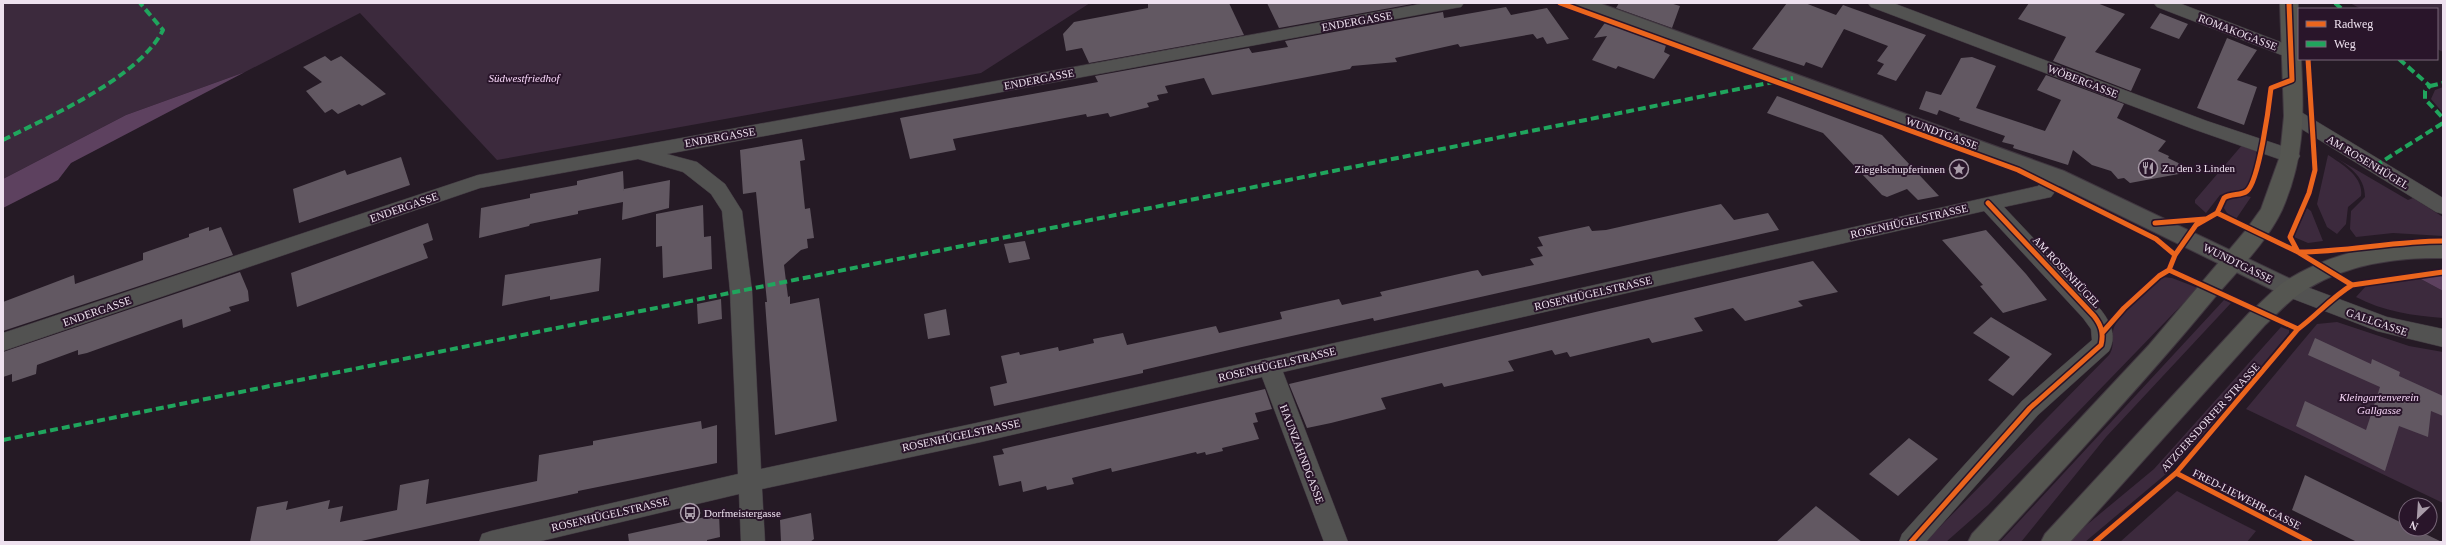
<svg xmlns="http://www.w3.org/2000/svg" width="2446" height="545" font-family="'Times New Roman',serif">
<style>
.green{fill:#3c2a3d}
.forest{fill:#5d415f}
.building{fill:#625862}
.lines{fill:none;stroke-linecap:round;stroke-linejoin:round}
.minor-casing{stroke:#403740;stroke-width:1}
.tertiary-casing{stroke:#403740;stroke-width:2}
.secondary-casing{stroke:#403740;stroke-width:2}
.minor{fill:#525251;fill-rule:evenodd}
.tertiary{fill:#525251;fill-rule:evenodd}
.secondary{fill:#555651;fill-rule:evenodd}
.quiet{stroke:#20a55d;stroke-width:4;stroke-dasharray:8 4;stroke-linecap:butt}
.cycleway-casing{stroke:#29152a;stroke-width:8}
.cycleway{stroke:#eb651d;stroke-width:5}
.labels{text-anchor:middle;stroke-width:4;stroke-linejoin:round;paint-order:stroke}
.street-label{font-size:11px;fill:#eee1ef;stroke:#29152a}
.park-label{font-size:11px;font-style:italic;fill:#f8d7f9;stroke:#29152a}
.poi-label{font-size:11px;fill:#eee1ef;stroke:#29152a;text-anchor:start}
</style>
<rect width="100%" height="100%" fill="#251a25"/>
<!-- green -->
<path class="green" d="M 3,3 L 1090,3 L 981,73 L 497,160 L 360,13 L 245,72 L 126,115 L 3,179 Z
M 2350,3 L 2443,3 L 2443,52 L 2437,49 L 2437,9 L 2361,9 Z
M 2443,87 L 2443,113 L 2431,99 L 2435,90 Z
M 2243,144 L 2256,150 L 2257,161 L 2247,188 L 2220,195 L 2206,213 L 2195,203 L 2195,200 Z
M 2328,155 C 2342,164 2364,177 2361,196 L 2348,207 L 2346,224 L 2337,234 L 2327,227 L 2317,204 Z
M 2331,155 L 2408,200 L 2413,198 L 2443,217 L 2443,236 L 2393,233 L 2356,237 L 2350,229 L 2351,211 L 2365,197 C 2365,176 2348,165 2331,155 Z
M 2242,195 L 2251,197 L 2236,219 L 2227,213 L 2222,205 L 2227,198 Z
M 2307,208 L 2311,211 L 2323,241 L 2308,243 L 2294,237 Z
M 2163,277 L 2172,278 L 2198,288 L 1988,505 L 1946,542 L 1925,542 L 2109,355 C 2116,345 2110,334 2115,325 C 2122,313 2151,287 2163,277 Z
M 2419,278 L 2443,291 L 2443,318 C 2414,316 2382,311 2356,297 L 2366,286 Z
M 2224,300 L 2231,303 L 2106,437 L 2021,542 L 2000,542 Z
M 2337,322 L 2409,346 L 2443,352 L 2443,503 L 2246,409 L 2317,324 Z
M 2281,327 L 2289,330 L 2289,333 L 2212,425 L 2166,474 L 2085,542 L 2066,542 L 2154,469 Z
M 2177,491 L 2256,531 L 2247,542 L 2120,542 Z"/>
<!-- forest -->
<path class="forest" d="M 245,72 L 71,163 L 58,180 L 3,208 L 3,179 L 126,115 Z
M 2443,275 L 2443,291 L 2419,278 Z"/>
<!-- building -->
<path class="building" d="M 1148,3 L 1229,3 L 1244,35 L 1089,63 L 1082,48 L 1066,51 L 1063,34 L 1074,22 L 1148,8 Z
M 1267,3 L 1418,3 L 1279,28 Z
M 1619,3 L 1670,3 L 1680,6 L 1672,28 L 1616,8 Z
M 1787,3 L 1805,3 L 1836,15 L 1843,5 L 1926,35 L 1896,81 L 1877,74 L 1884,64 L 1877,61 L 1888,46 L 1844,29 L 1822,68 L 1806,62 L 1804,66 L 1752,49 Z
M 2029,3 L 2097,3 L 2125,14 L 2095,52 L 2141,69 L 2131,91 L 2053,61 L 2066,37 L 2018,19 Z
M 1506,7 L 1511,15 L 1547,8 L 1569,39 L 1547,44 L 1543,37 L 1537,39 L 1533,34 L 1460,47 L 1458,44 L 1395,58 L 1397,62 L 1352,66 L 1350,69 L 1212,95 L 1204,78 L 1165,86 L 1168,93 L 1157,95 L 1159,100 L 1147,103 L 1149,107 L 1110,117 L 1108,113 L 1087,117 L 1086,114 L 953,139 L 956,150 L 910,159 L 900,118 L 1098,82 L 1095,76 L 1249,48 L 1252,53 L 1288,47 L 1285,41 L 1443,12 L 1444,18 Z
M 2160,13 L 2188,24 L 2179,39 L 2150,28 Z
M 1607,20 L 1667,42 L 1664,52 L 1670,55 L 1654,79 L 1618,66 L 1616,69 L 1592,60 L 1607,36 L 1594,38 Z
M 2227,38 L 2257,50 L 2237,80 L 2257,87 L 2244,125 L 2197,108 Z
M 325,56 L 331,61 L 341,56 L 386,94 L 362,106 L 359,104 L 338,114 L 332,109 L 325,113 L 306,91 L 322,82 L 303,67 Z
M 1972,57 L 1996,66 L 1976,108 L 2045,131 L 2061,100 L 2037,90 L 2046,75 L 2124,104 L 2117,118 L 2166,141 L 2158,151 L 2169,156 L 2168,158 L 2195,171 L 2130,183 L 2124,178 L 2118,179 L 2111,171 L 2092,165 L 2073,150 L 2068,165 L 2013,148 L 2014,145 L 2002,142 L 2005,136 L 1959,120 L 1960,118 L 1939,110 L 1937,115 L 1919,109 L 1926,91 L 1941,95 L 1961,58 Z
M 1777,96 L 1882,135 L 1939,196 L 1918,200 L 1907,189 L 1887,197 L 1882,195 L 1823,133 L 1767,113 Z
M 802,139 L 805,160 L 800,161 L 805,209 L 810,208 L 814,238 L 807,239 L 808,248 L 801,250 L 784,265 L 788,297 L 790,296 L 790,304 L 819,298 L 837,421 L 775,435 L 765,302 L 767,302 L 756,192 L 743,194 L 740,150 Z
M 401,157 L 410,185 L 299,223 L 293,189 L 345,170 L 347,175 Z
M 623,171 L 624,192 L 624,189 L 670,180 L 669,208 L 622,220 L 623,202 L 578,211 L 578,214 L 530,224 L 529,226 L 479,238 L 481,208 L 530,198 L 530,194 L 577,185 L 577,181 Z
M 1721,204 L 1734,220 L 1768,213 L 1779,230 L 1374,321 L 1373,318 L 1242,347 L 1143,370 L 1143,373 L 994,406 L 990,387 L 1007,383 L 1001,356 L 1019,352 L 1020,355 L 1058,347 L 1059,351 L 1094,343 L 1093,339 L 1123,333 L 1127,345 L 1216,326 L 1219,333 L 1282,319 L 1280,312 L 1339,299 L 1342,305 L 1382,296 L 1380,292 L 1472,271 L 1478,270 L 1482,276 L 1534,265 L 1530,259 L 1543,256 L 1537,247 L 1543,246 L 1538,237 L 1589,226 L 1592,231 L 1606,230 Z
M 703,205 L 704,237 L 711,236 L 712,269 L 663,278 L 662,246 L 656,247 L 656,214 Z
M 428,223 L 433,240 L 423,244 L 428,258 L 297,307 L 291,273 Z
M 209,227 L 209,231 L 221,227 L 233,255 L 3,331 L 3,302 L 74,275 L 75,284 L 143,260 L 143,253 L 189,237 L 189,234 Z
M 1986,230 L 2026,274 L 2047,300 L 2003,313 L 1980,286 L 1983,285 L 1942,240 Z
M 1025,241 L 1030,259 L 1009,263 L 1004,244 Z
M 601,258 L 599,291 L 550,300 L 550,296 L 502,306 L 505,275 Z
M 1813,261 L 1838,292 L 1798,301 L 1803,306 L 1745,321 L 1733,308 L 1694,318 L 1703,331 L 1652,343 L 1649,338 L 1570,357 L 1567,352 L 1555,355 L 1552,350 L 1508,361 L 1514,371 L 1444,387 L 1442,383 L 1381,398 L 1386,409 L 1331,423 L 1307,428 L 1289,384 Z
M 240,272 L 248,291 L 249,301 L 229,307 L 231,311 L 183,328 L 182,319 L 87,353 L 78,355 L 78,350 L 37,365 L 36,374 L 12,382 L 12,374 L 3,377 L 3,352 Z
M 721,299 L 722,319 L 698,324 L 697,304 Z
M 946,309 L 950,335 L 928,339 L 924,314 Z
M 1991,317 L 2052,354 L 2013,396 L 1988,380 L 2010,357 L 1973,333 Z
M 2315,338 L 2371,364 L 2372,359 L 2400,372 L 2399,376 L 2443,396 L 2443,416 L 2431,411 L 2428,437 L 2399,426 L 2385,471 L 2296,426 L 2305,401 L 2366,430 L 2380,387 L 2308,355 Z
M 1265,389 L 1272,409 L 1255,413 L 1258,422 L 1253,423 L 1259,439 L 1222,448 L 1223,451 L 1206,455 L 1205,452 L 1197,454 L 1196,452 L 1112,472 L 1111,468 L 1072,478 L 1074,484 L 1047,490 L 1046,486 L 1023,492 L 1021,481 L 999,486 L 993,456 L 1004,454 L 1002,449 Z
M 701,421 L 702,429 L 717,425 L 717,463 L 578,491 L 578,493 L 357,542 L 250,542 L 257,507 L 288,501 L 286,510 L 330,500 L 328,509 L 343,506 L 340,522 L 397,510 L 400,485 L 429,479 L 426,504 L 537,481 L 539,455 L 593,445 L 593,441 Z
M 1909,438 L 1938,459 L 1898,496 L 1869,474 Z
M 2305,475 L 2406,525 L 2406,529 L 2415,529 L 2442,542 L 2357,542 L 2292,510 Z
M 1816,506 L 1862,542 L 1776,542 Z
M 811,513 L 814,539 L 810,542 L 781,542 L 780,520 Z
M 719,514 L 720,537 L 707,540 L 707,542 L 629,542 L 628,534 Z"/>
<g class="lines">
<!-- minor casing -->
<g class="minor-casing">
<path id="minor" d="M 1426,3 L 1464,3 L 1461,7 L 1455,8 L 667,154 L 697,162 L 725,184 L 742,211 L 752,291 L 761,469 L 981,422 L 2038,186 C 2046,176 2050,167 2064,171 L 2067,176 L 2051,197 L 2004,207 L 2101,310 C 2111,323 2117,336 2109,351 L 2038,415 L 1926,542 L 1899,542 L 1902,534 L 2022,401 L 2092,340 L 2091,329 L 2083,318 L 1984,211 L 1283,372 L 1348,542 L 1324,542 L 1262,377 L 981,442 L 762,489 L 765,542 L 741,542 L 739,494 L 537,542 L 479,542 L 482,534 L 491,531 L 738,474 L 730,291 L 722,211 L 711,194 L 683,172 L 638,159 L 480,188 L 3,351 L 3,333 L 478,175 Z
M 1868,3 L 1893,3 L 2207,121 L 2297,151 L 2300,156 L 2297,161 L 2290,163 L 2193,129 L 1871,7 Z
M 2154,3 L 2179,3 L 2296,48 L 2299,52 L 2296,56 L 2284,56 L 2157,7 Z
M 2294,110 L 2301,112 L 2443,198 L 2443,214 L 2436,212 L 2287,120 L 2285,116 L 2287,112 Z
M 2291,281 L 2387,317 L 2443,329 L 2443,347 L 2377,331 L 2283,295 L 2280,289 L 2283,283 Z"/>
</g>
<!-- tertiary casing -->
<g class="tertiary-casing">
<path id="tertiary" d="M 1573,3 L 1599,3 L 2064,171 L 2299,283 L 2302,289 L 2299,295 L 2291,297 L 2283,295 L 2050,181 L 1576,7 Z"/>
</g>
<!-- secondary casing -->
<g class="secondary-casing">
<path id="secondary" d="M 2280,3 L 2298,3 L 2299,59 L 2301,59 C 2304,115 2305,157 2282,210 C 2266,244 2234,274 2210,303 C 2142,385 2069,463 1997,542 L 1968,542 L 1972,534 L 2149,345 L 2246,230 L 2261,209 L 2280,156 L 2284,116 Z
M 2443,242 L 2443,258 C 2391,257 2336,266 2294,298 C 2284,306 2275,316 2265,325 L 2070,542 L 2041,542 L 2045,534 L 2249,313 C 2260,304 2270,293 2281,284 C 2328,252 2387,241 2443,242 Z"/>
</g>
<!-- minor -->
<use href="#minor" class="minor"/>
<!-- tertiary -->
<use href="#tertiary" class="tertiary"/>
<!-- secondary -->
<use href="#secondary" class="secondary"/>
<!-- quiet -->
<path class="quiet" d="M 2335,3 L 2342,9
M 2399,59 L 2430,86 L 2425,91 L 2425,99 L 2443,118
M 2430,86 L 2443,83
M 3,140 C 50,116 139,78 163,30 L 140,3
M 2375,166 L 2443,123
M 3,440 L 1793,78"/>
<!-- cycleway casing -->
<g class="cycleway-casing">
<path id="cycleway" d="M 1560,3 L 2018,170 L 2156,239 L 2175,255
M 2217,213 L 2224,198 C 2231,193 2241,196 2247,191 C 2259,181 2269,106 2271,88 L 2292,80 L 2289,3
M 2155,223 L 2205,219
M 2298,252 L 2290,237 L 2309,193 L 2315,170 L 2308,59
M 2298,252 C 2347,252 2394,241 2443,241
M 2169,270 L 2298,329
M 2102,333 L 2124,308 L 2159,276 L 2169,270 L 2175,255 L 2196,225 L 2217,213 L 2298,252 L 2352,285 L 2443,272
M 2176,473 L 2310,542
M 1911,542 L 2030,408 L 2101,345 C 2104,333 2101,325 2094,316 L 1988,203
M 2095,542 L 2176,473 L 2298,329 C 2317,315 2332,297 2352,285"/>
</g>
<!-- cycleway -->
<use href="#cycleway" class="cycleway"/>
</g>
<!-- icons -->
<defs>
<g id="restaurant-ring" transform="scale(1)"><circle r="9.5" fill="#29152a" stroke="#a89ba8" stroke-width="1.5"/><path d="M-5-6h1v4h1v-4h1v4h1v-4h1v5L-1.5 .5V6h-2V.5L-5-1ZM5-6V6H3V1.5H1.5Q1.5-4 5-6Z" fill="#a89ba8"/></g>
<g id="sight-ring" transform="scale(1)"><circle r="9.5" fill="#29152a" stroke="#a89ba8" stroke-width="1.5"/><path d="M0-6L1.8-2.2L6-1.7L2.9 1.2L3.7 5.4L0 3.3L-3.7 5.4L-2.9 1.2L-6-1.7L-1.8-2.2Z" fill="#a89ba8"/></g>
<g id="bus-ring" transform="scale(1)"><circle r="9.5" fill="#29152a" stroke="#a89ba8" stroke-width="1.5"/><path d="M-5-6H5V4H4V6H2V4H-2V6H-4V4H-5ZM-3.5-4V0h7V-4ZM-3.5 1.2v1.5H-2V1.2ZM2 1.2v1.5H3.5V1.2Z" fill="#a89ba8"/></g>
</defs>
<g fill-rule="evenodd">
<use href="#restaurant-ring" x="2148" y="168"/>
<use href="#sight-ring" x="1959" y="169"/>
<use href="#bus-ring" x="690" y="513"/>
</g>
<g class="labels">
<!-- street labels -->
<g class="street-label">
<text transform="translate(1357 21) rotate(-10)" y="4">ENDERGASSE</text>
<text transform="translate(2238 32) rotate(21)" y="4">ROMAKOGASSE</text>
<text transform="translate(1039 79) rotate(-11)" y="4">ENDERGASSE</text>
<text transform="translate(2083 81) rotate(21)" y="4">WÖBERGASSE</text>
<text transform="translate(1942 133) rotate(20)" y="4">WUNDTGASSE</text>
<text transform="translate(720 137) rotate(-10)" y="4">ENDERGASSE</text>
<text transform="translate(2368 162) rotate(31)" y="4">AM ROSENHÜGEL</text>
<text transform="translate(404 207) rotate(-19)" y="4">ENDERGASSE</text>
<text transform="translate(1909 221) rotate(-13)" y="4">ROSENHÜGELSTRASSE</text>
<text transform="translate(2238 263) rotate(26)" y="4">WUNDTGASSE</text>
<text transform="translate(2067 272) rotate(47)" y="4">AM ROSENHÜGEL</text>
<text transform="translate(1593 293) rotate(-13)" y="4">ROSENHÜGELSTRASSE</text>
<text transform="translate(97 311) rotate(-19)" y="4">ENDERGASSE</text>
<text transform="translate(2377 322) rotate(19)" y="4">GALLGASSE</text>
<text transform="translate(1277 364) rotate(-13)" y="4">ROSENHÜGELSTRASSE</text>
<text transform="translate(2210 417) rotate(-48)" y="4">ATZGERSDORFER STRASSE</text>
<text transform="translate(961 435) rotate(-12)" y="4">ROSENHÜGELSTRASSE</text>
<text transform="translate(1302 454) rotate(69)" y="4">HAUNZAHNDGASSE</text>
<text transform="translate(2247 499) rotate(27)" y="4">FRED-LIEWEHR-GASSE</text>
<text transform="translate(610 514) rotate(-13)" y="4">ROSENHÜGELSTRASSE</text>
</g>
<!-- park labels -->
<g class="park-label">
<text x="524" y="82">Südwestfriedhof</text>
<text x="2379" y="401">Kleingartenverein<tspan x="2379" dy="13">Gallgasse</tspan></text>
</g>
<!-- poi labels -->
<g class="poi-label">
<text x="2162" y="172">Zu den 3 Linden</text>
<text x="1945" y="173" text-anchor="end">Ziegelschupferinnen</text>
<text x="704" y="517">Dorfmeistergasse</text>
</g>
</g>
<!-- border -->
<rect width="2446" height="545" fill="none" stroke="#eee1ef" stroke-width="8"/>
<!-- legend -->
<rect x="2298" y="8" width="140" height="52" fill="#29152a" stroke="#786779"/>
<rect x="2306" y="21" width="20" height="6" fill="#eb651d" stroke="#786779"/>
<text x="2334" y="28" font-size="12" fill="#eee1ef">Radweg</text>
<rect x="2306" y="41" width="20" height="6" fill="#20a55d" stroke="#786779"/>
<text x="2334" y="48" font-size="12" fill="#eee1ef">Weg</text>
<!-- north arrow -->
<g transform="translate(2418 517) rotate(205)"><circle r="19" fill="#29152a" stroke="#786779"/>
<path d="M0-3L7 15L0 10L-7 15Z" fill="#a89ba8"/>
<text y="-6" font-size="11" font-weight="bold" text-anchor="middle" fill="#eee1ef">N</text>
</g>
</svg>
